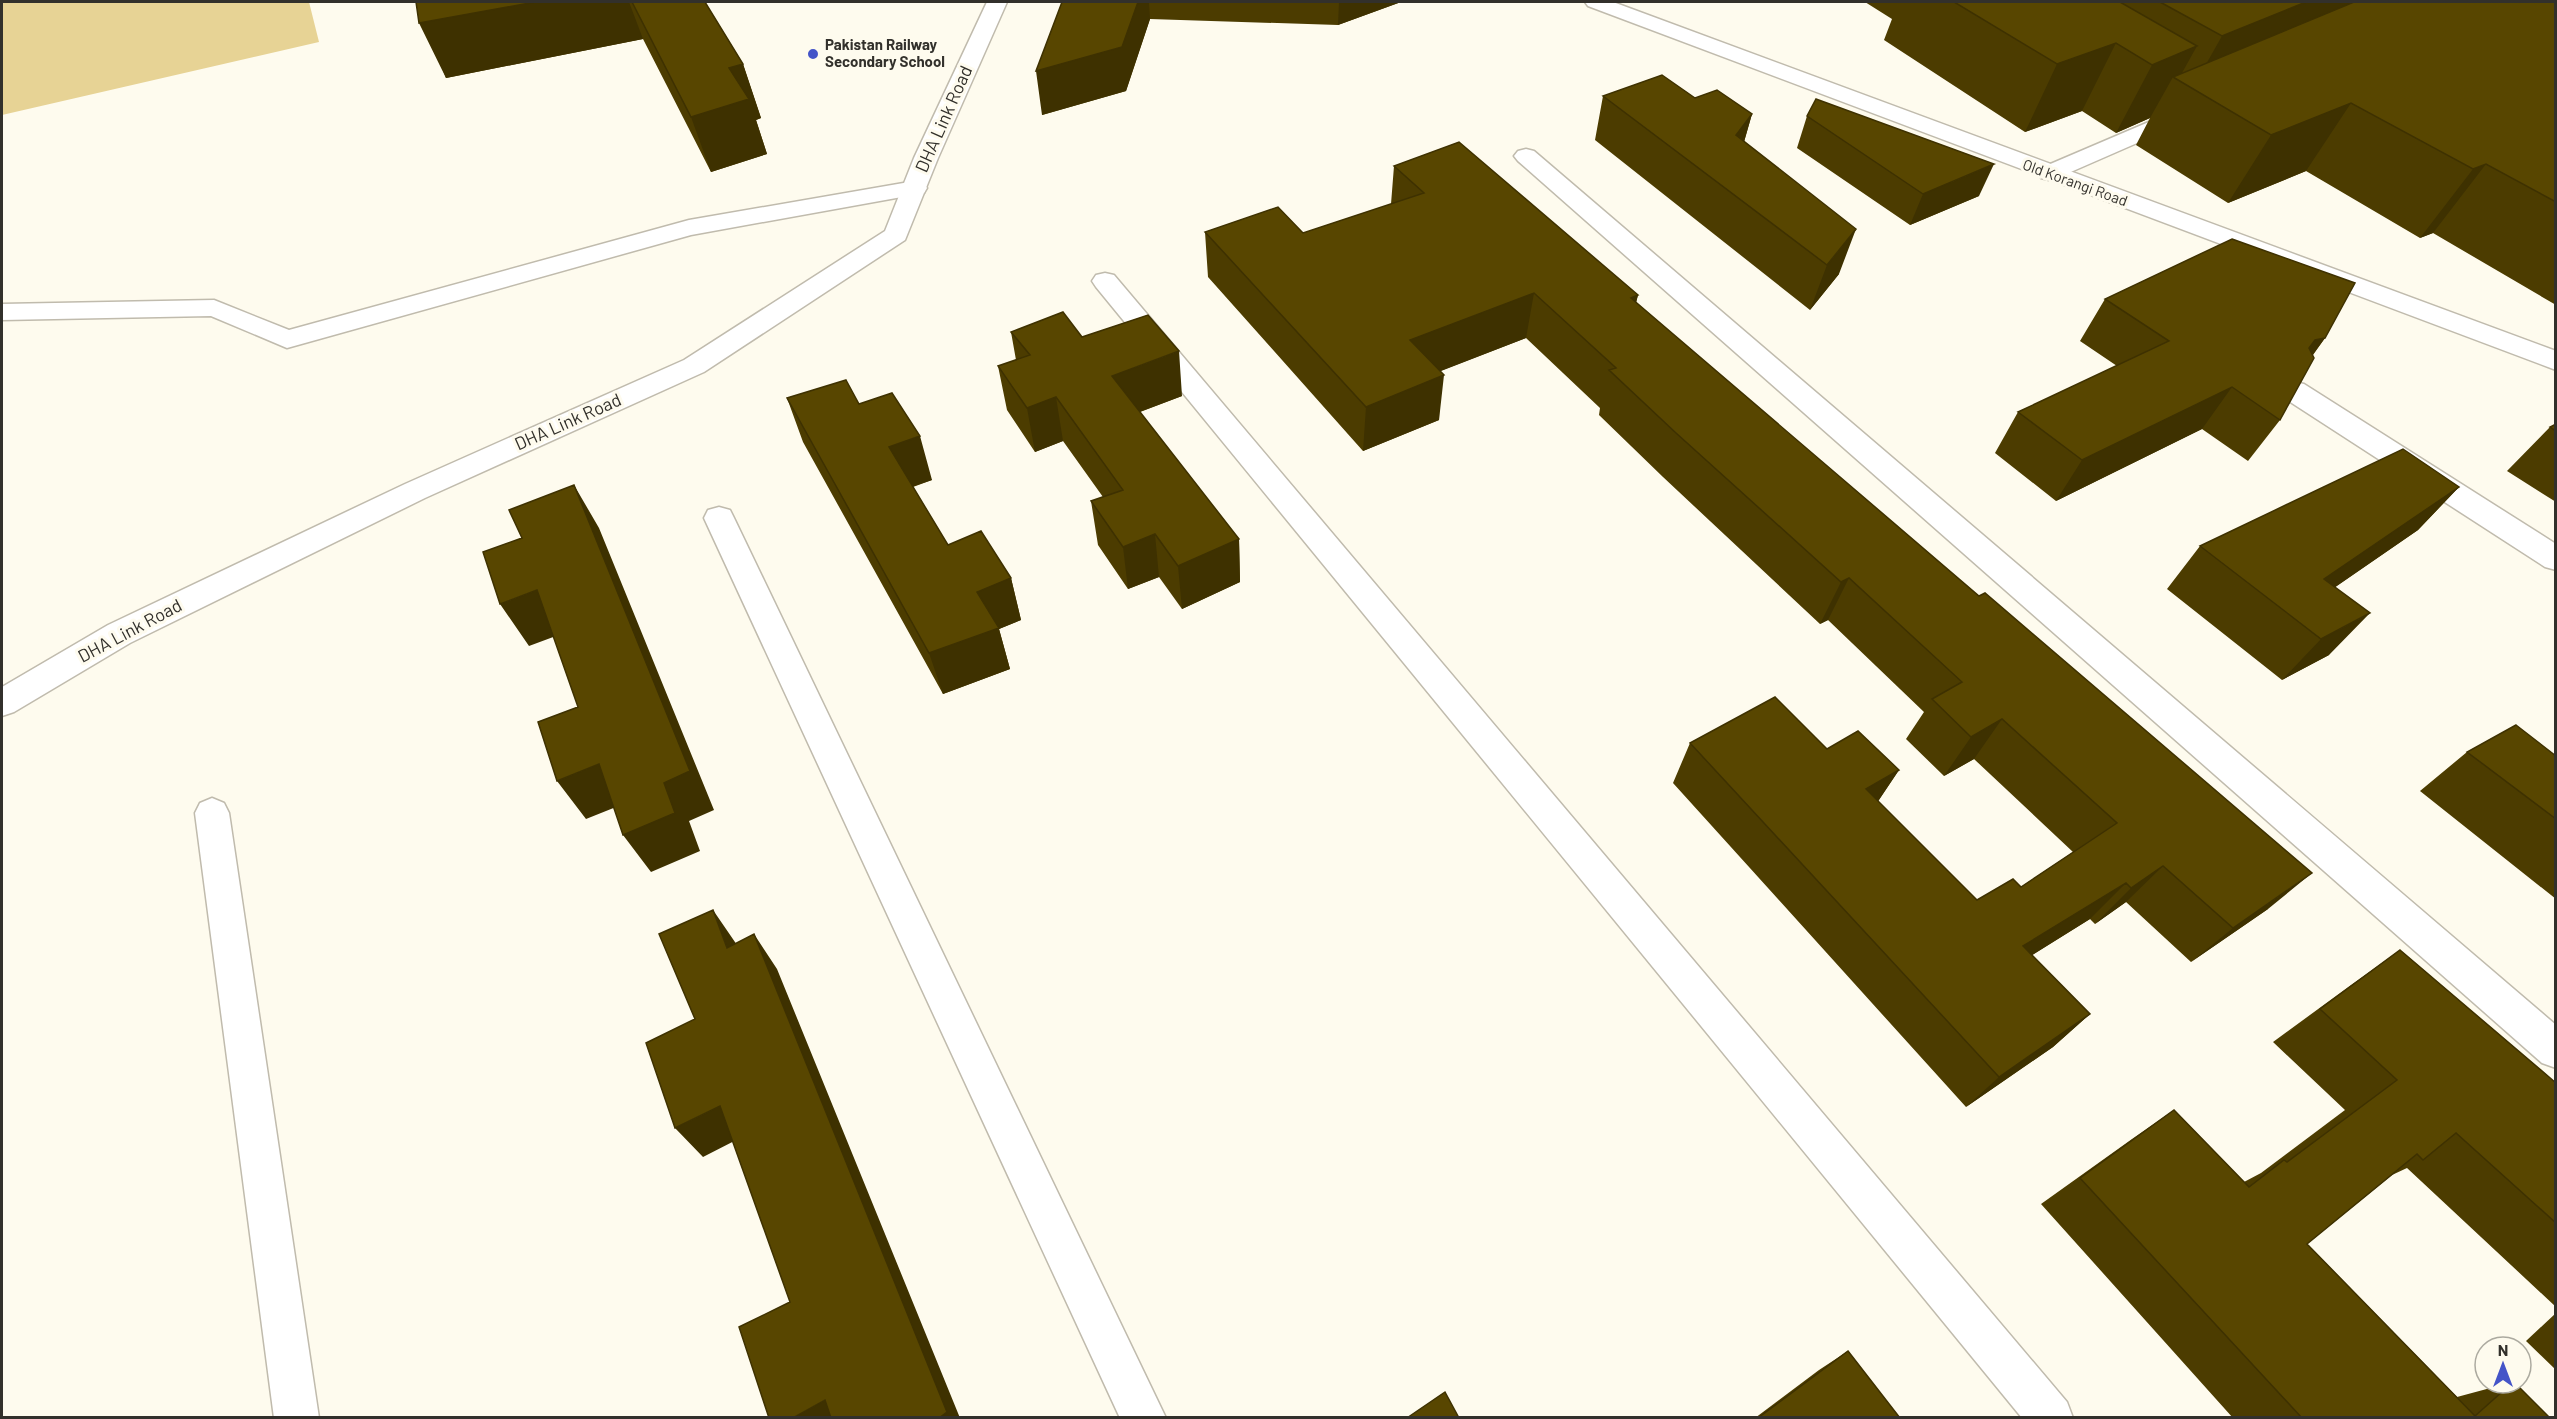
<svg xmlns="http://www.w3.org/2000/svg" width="2557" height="1419" font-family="Barlow,sans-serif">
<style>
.green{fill:#e7d395}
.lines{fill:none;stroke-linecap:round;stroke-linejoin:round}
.minor-casing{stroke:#c0bbad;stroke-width:3}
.tertiary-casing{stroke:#c0bbad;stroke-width:3}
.minor{fill:#fff;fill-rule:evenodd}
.tertiary{fill:#fff;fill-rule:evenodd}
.wall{fill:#4c3c00}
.shaded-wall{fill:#3e3100}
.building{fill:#584600;stroke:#3e3100;stroke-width:1.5}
.poi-dot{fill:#4454c8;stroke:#fefbee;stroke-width:2}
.labels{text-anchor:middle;stroke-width:6;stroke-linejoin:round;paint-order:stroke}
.far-poi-label{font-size:15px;font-weight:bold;fill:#32302b;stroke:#fefbee;text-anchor:start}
.far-street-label{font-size:15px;fill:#32302b;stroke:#fefbee}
.street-label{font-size:18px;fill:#32302b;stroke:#fefbee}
</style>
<rect width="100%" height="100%" fill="#fefbee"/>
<!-- green -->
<path class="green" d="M 2,2 L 309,2 L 319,42 L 2,115 Z"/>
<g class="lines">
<!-- minor casing -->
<g class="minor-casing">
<path id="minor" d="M 2184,107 L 2192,109 L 2195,114 L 2192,119 L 2057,178 L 2049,180 L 2041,178 L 2037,173 L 2041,168 Z
M 1526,149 L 1534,151 L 2556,1025 L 2556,1068 L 2542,1063 L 1518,161 L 1514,156 L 1518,151 Z
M 915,181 L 924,183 L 927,188 L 924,193 L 691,235 L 287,348 L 211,316 L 2,320 L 2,304 L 214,300 L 289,330 L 689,220 Z
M 1105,273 L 1114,275 L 2067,1402 L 2073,1418 L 2022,1418 L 1096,287 L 1092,281 L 1096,275 Z
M 2294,382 L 2304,384 L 2556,544 L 2556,570 L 2545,567 L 2284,398 L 2280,391 L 2284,384 Z
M 719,507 L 730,510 L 734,518 L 1166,1418 L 1120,1418 L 704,518 L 708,510 Z
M 212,798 L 224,803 L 229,813 L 319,1418 L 274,1418 L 195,813 L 200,803 Z"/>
</g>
<!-- tertiary casing -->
<g class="tertiary-casing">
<path id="tertiary" d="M 987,2 L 1007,2 L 938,158 L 905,240 L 704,372 L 425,498 L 130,643 L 14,712 L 2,716 L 2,687 L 108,625 L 405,484 L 684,360 L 885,231 L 914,158 Z
M 1585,2 L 1613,2 L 2556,351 L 2556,370 L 1588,6 Z"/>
</g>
<!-- minor -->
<use href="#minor" class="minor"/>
<!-- tertiary -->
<use href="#tertiary" class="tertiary"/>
</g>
<!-- wall -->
<path class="wall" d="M 416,2 L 705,2 L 743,64 L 761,118 L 756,120 L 767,154 L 711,172 L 643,39 L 446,78 Z
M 1062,2 L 1401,2 L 1338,25 L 1150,19 L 1126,91 L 1042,115 Z
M 1865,2 L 2556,2 L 2556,305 L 2433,233 L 2420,238 L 2306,171 L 2228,203 L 2136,145 L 2150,118 L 2116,133 L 2082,111 L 2025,132 L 1884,40 L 1892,19 Z
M 1603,96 L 1695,98 L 1752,114 L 1744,142 L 1839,274 L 1810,310 L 1595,140 Z
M 1807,116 L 1979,196 L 1910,225 L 1797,148 Z
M 1394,166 L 1638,295 L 1636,302 L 2268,909 L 2191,962 L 2126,902 L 2095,924 L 2090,919 L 2032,955 L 2090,1014 L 2053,1047 L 1966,1107 L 1673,783 L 1690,743 L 1827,749 L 1899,770 L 1878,801 L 1977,900 L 2021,887 L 2073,852 L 1974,759 L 1944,776 L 1906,739 L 1924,712 L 1828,620 L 1820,624 L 1663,477 L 1599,415 L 1600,408 L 1526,338 L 1440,371 L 1439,420 L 1363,451 L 1208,277 L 1205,232 L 1303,233 L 1391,204 Z
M 2105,299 L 2325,338 L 2313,355 L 2280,420 L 2248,461 L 2202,429 L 2056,501 L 1995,453 L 2018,412 L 2117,366 L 2080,341 Z
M 1011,332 L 1082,337 L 1182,396 L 1140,412 L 1239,539 L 1240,582 L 1182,609 L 1159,577 L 1128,589 L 1098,545 L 1091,501 L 1103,497 L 1063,441 L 1035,452 L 1007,410 L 998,366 L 1016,360 Z
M 787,398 L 859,404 L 932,480 L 913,487 L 948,545 L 1011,578 L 1021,620 L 999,629 L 1010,669 L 943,694 L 803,442 Z
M 2556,424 L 2556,502 L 2507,471 L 2550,427 Z
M 2459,487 L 2418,530 L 2335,587 L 2329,655 L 2282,680 L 2167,589 L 2200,546 Z
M 2467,752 L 2556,756 L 2556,899 L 2420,791 Z
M 2400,950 L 2556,1083 L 2556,1307 L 2407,1168 L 2392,1175 L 2307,1244 L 2457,1397 L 2509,1383 L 2515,1383 L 2550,1418 L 2233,1418 L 2041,1204 L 2132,1139 L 2174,1110 L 2244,1182 L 2261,1173 L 2345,1110 L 2273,1042 L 2351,985 Z
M 2556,1313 L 2556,1370 L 2526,1341 Z
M 1848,1351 L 1900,1418 L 1755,1418 L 1819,1370 Z"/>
<!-- shaded-wall -->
<path class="shaded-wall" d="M 535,2 L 629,2 L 643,39 L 446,78 L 419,23 Z
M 1138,2 L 1149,2 L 1150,19 L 1126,91 L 1042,115 L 1036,71 Z
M 1339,2 L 1401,2 L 1338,25 Z
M 2306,2 L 2391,2 L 2192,89 L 2222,36 Z
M 2116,43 L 2082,111 L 2025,132 L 2057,64 Z
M 2197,46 L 2178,80 L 2173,77 L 2150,118 L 2116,133 L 2152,65 Z
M 743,64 L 761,118 L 756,120 L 767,154 L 711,172 L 691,117 L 729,68 Z
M 2351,103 L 2306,171 L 2228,203 L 2271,135 Z
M 1752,114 L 1739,159 L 1736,135 Z
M 1994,164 L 1979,196 L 1910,225 L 1923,194 Z
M 2486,164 L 2433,233 L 2420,238 L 2473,169 Z
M 1856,229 L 1839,274 L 1810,310 L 1827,265 Z
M 1534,293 L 1526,338 L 1405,385 L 1410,340 Z
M 1638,295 L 1627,340 L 1631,298 Z
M 2325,338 L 2294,380 L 2284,382 L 2315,340 Z
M 1179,351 L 1182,396 L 1118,420 L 1112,376 Z
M 1444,375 L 1439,420 L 1363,451 L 1366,407 Z
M 2232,387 L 2202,429 L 2056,501 L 2082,460 Z
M 1056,397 L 1063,441 L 1035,452 L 1027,408 Z
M 920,436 L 932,480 L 902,490 L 889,447 Z
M 574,485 L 599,528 L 714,810 L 689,821 L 700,851 L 651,872 L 623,835 Z
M 2459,487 L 2418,530 L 2292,617 L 2324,579 Z
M 1155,534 L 1159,577 L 1128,589 L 1123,547 Z
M 1239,539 L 1240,582 L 1182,609 L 1178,566 Z
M 1011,578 L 1021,620 L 999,629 L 1010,669 L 943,694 L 929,653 L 977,592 Z
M 1849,578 L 1828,620 L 1820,624 L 1841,582 Z
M 537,590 L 564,633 L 529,646 L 500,604 Z
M 2370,613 L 2329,655 L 2282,680 L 2321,639 Z
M 2002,719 L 1974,759 L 1944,776 L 1971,737 Z
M 599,764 L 626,803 L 586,819 L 557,781 Z
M 1899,770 L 1873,809 L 1866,789 Z
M 2163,866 L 2126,902 L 2095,924 L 2131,888 Z
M 2312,873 L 2268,909 L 2191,962 L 2233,928 Z
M 2126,883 L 2090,919 L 1991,981 L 2023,946 Z
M 713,910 L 737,945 L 727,948 Z
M 754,934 L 777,969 L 960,1418 L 939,1418 Z
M 2090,1014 L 2053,1047 L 1966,1107 L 1999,1077 Z
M 720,1106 L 746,1135 L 703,1157 L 675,1128 Z
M 825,1400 L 849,1418 L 793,1418 Z"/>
<!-- building -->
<path class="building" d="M 416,2 L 535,2 L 419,23 Z
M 632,2 L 705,2 L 743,64 L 729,68 L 749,99 L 691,117 Z
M 1062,2 L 1138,2 L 1122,47 L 1036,71 Z
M 1954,2 L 2120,2 L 2197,46 L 2152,65 L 2116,43 L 2057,64 Z
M 2160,2 L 2306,2 L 2222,36 Z
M 2354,2 L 2556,2 L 2556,202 L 2486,164 L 2473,169 L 2351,103 L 2271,135 L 2173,77 Z
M 1662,75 L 1695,98 L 1717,90 L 1752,114 L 1736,135 L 1856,229 L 1827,265 L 1603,96 Z
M 1816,99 L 1994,164 L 1923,194 L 1807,116 Z
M 1459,142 L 1638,295 L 1631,298 L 1979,596 L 1985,593 L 2312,873 L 2233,928 L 2163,866 L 2131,888 L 2126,883 L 2023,946 L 2090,1014 L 1999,1077 L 1690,743 L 1775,697 L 1827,749 L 1858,731 L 1899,770 L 1866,789 L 1977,900 L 2013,879 L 2021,887 L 2117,823 L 2002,719 L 1971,737 L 1932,699 L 1962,682 L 1849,578 L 1841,582 L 1676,433 L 1609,370 L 1616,368 L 1534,293 L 1410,340 L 1444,375 L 1366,407 L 1205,232 L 1278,207 L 1303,233 L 1424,193 L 1394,166 Z
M 2232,239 L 2355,283 L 2325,338 L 2315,340 L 2309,348 L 2314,358 L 2280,420 L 2232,387 L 2082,460 L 2018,412 L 2169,341 L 2105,299 Z
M 1063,312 L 1082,337 L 1148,315 L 1179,351 L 1112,376 L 1239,539 L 1178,566 L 1155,534 L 1123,547 L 1091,501 L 1123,490 L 1056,397 L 1027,408 L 998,366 L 1030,355 L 1011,332 Z
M 846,380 L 859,404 L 892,393 L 920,436 L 889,447 L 948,545 L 981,531 L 1011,578 L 977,592 L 999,628 L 929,653 L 787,398 Z
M 2556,424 L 2556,431 L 2550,427 Z
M 2403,449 L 2459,487 L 2324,579 L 2370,613 L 2321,639 L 2200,546 Z
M 574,485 L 690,771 L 664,783 L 675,813 L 623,835 L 599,764 L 557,781 L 538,722 L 578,707 L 537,590 L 500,604 L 483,552 L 522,538 L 509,510 Z
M 2516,725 L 2556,756 L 2556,819 L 2467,752 Z
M 713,910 L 727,948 L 754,934 L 947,1412 L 939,1418 L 831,1418 L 825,1400 L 793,1418 L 769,1418 L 739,1327 L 790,1302 L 720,1106 L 675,1128 L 646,1043 L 695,1019 L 659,934 Z
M 2400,950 L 2556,1083 L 2556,1223 L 2456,1133 L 2423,1160 L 2417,1154 L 2307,1244 L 2475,1416 L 2512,1383 L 2515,1383 L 2550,1418 L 2302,1418 L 2080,1178 L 2174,1110 L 2249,1187 L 2284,1160 L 2287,1162 L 2397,1080 L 2320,1009 Z
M 1848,1351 L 1900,1418 L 1758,1418 Z
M 1445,1392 L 1459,1418 L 1407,1418 Z"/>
<!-- markers -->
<circle class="poi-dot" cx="813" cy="54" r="6"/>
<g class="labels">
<!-- far-poi labels -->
<g class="far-poi-label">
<text x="825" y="50">Pakistan Railway<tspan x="825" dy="17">Secondary School</tspan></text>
</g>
<!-- far-street labels -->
<g class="far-street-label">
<text transform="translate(2075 183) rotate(20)" y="5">Old Korangi Road</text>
</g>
<!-- street labels -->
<g class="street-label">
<text transform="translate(944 119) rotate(-66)" y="6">DHA Link Road</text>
<text transform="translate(568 422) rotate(-24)" y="6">DHA Link Road</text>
<text transform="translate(130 631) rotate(-28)" y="6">DHA Link Road</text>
</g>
</g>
<!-- border -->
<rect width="2557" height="1419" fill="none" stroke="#32302b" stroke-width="6"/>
<!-- north arrow -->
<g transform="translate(2503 1365)"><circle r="28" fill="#fefbee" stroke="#acaaa0" stroke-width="1.5"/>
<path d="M0-4.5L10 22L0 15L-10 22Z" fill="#4454c8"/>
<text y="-9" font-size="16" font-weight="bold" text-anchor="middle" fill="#32302b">N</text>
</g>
</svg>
